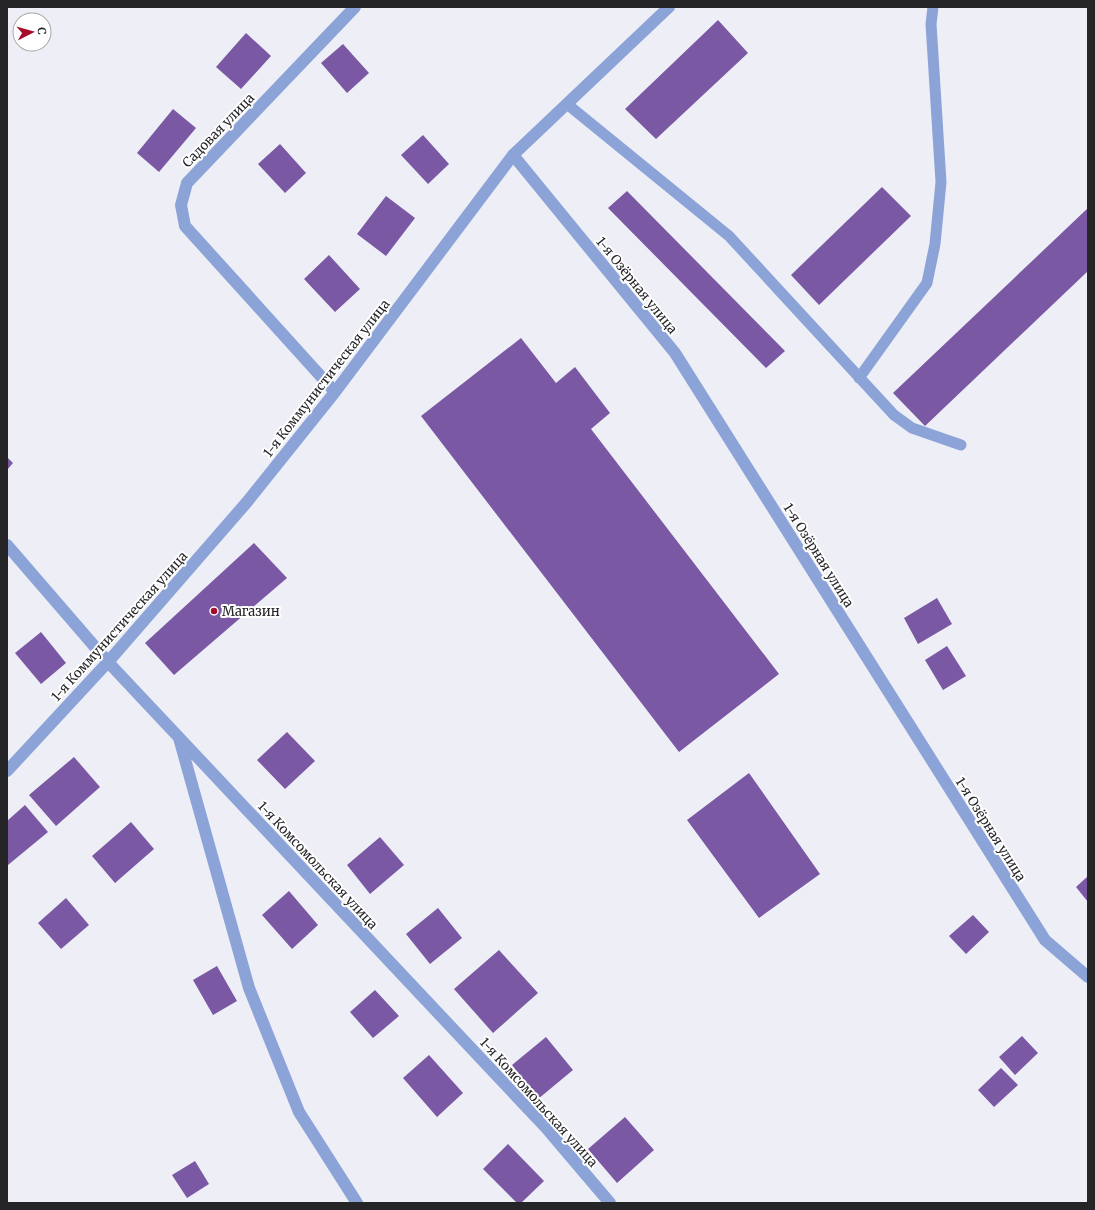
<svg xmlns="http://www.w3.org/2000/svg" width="1095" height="1210" font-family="Merriweather,serif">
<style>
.building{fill:#7b58a4}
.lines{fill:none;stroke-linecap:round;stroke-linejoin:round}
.lane{stroke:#8ca3d8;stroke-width:11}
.street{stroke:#8ca3d8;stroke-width:12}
.poi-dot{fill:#a60d2b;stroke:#fff;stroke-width:1.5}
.labels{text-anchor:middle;stroke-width:4;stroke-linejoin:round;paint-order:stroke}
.street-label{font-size:13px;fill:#252528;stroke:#fff}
.poi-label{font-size:13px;fill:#252528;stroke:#fff;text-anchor:start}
</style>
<rect width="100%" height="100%" fill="#edeef6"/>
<!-- building -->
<path class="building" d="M 718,20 L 748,53 L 656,139 L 625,109 Z
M 246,33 L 271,56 L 241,89 L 216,67 Z
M 343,44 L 369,73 L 347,93 L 321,63 Z
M 173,109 L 196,128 L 159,172 L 137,153 Z
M 423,135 L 449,164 L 428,184 L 401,155 Z
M 280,144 L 306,173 L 285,193 L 258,164 Z
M 882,187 L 911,216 L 819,305 L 791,275 Z
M 627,191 L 785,351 L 766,368 L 608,208 Z
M 386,196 L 415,218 L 386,256 L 357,234 Z
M 1088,208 L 1088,271 L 925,426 L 893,393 Z
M 329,255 L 360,289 L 335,312 L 304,279 Z
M 521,338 L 556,383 L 575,367 L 610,413 L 591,429 L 779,674 L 679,752 L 421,416 Z
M 7,457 L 13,463 L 7,470 Z
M 254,543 L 287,578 L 174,675 L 145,643 Z
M 937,598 L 952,624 L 918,644 L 904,618 Z
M 41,632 L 66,663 L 41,684 L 15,653 Z
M 947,646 L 966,676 L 943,690 L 925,660 Z
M 287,732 L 315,761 L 285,789 L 257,760 Z
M 74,757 L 100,787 L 56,826 L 29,795 Z
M 749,773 L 820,874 L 759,918 L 687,820 Z
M 25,805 L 48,832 L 8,865 L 7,821 Z
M 131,822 L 154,849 L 115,883 L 92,856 Z
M 380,837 L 404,865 L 370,894 L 347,865 Z
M 1088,876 L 1088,902 L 1076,887 Z
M 289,891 L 318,925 L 292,949 L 262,915 Z
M 66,898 L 89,925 L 61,949 L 38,923 Z
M 438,908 L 462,938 L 430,964 L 406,934 Z
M 973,915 L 989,932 L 966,954 L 949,936 Z
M 499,950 L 538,993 L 493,1033 L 454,989 Z
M 217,966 L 237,1001 L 213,1015 L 193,980 Z
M 375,990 L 399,1016 L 373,1038 L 350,1012 Z
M 1022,1036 L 1038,1053 L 1015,1075 L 999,1057 Z
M 546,1037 L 573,1070 L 538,1099 L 512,1065 Z
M 429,1055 L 463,1093 L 437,1117 L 403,1078 Z
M 1001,1068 L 1018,1085 L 994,1107 L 978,1090 Z
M 625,1117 L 654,1150 L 617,1183 L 588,1149 Z
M 508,1144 L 544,1181 L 521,1203 L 517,1203 L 483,1169 Z
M 195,1161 L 209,1184 L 187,1198 L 172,1175 Z"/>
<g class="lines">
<!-- lane -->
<path class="lane" d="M 567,104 L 729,236 L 894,415 L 912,428 L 961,445
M 859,378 L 927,283 L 935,244 L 941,182 L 931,24 L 933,7"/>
<!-- street -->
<path class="street" d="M 513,155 L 675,353 L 1045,940 L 1088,977
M 335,392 L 185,226 L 181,205 L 187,183 L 355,7
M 7,545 L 108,662 L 548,1130 L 610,1203
M 179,738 L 249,988 L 299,1112 L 357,1203
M 7,771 L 108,662 L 247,502 L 335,392 L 513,155 L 669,7"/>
</g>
<!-- markers -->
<circle class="poi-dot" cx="214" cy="611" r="4"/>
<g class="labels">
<!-- street labels -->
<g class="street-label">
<text transform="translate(218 130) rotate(-46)" y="5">Садовая улица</text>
<text transform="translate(637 285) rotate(51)" y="5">1-я Озёрная улица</text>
<text transform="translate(326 378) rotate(-52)" y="5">1-я Коммунистическая улица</text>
<text transform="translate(819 555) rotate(58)" y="5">1-я Озёрная улица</text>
<text transform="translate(119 626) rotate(-48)" y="5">1-я Коммунистическая улица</text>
<text transform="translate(991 829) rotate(58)" y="5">1-я Озёрная улица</text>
<text transform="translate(318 865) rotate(47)" y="5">1-я Комсомольская улица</text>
<text transform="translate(539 1102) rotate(48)" y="5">1-я Комсомольская улица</text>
</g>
<!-- poi labels -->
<g class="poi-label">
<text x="222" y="616">Магазин</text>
</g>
</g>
<!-- border -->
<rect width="1095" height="1210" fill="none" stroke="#252528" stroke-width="16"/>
<!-- north arrow -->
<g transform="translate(32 32) rotate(84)"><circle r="19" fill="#ffffff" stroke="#a8a8a9"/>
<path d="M0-3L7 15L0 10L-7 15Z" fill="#a60d2b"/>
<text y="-6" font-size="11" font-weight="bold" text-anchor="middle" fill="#252528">С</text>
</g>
</svg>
